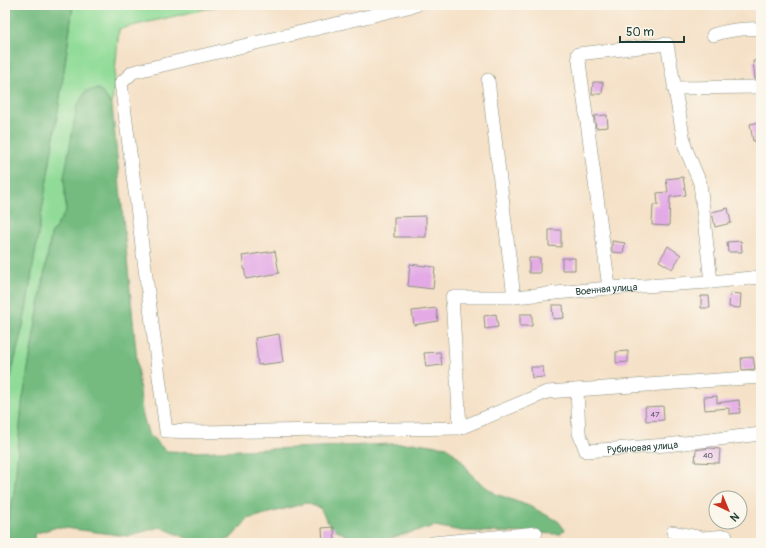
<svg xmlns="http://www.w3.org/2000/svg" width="766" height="548" font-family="Pangolin,sans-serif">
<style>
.green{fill:#90db97;stroke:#588c66}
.forest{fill:#74bb80;stroke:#4a7c5a}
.building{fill:#e3aae6}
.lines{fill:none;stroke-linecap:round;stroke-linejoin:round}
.minor-casing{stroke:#8a8f7e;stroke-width:14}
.minor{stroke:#fff;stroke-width:13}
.labels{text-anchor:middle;stroke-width:3;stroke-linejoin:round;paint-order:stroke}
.number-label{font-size:8px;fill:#505860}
.street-label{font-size:10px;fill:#1f3d34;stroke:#fbf7ec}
</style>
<rect width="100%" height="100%" fill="#fbf7ec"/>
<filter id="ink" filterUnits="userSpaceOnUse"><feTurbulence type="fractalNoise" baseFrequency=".025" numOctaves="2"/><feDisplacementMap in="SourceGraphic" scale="8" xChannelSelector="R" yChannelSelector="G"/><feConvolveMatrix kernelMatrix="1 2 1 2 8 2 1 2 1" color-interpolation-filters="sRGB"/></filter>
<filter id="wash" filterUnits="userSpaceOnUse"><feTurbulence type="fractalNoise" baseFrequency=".012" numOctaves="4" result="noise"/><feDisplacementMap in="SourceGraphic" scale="16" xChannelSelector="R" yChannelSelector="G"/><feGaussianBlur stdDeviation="0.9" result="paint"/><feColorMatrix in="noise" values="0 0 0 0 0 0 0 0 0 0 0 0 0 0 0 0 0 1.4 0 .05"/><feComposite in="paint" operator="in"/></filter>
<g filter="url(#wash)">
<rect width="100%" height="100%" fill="#f5e1c7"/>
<!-- green -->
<path class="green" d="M 73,5 L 223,5 L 119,29 L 112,104 L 99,89 L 64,178 L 66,211 L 51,235 L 22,404 L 14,494 L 5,531 L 5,416 C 7,380 20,346 26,310 C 42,208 60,107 73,5 Z"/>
<!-- forest -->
<path class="forest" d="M 5,5 L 73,5 C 60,107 42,208 26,310 C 20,345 7,380 5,416 Z
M 99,89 L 112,105 L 142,412 L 148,433 L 166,451 L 194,452 L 417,443 L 447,447 L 461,460 L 475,479 L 496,494 L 529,506 L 558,521 L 565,530 L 560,534 L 461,531 L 435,526 L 391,538 L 353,540 L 330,526 L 320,508 L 306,503 L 248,519 L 230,539 L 218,543 L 198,543 L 160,527 L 128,536 L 57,527 L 34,534 L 35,543 L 5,543 L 5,531 L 14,494 L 22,404 L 51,235 L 66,211 L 64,178 L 77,106 L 86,91 Z"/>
<g id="blocks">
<!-- building -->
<path class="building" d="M 753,61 L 761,61 L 761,79 L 755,79 Z
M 593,82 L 603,82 L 602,94 L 592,94 Z
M 607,115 L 608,127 L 596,128 L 594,116 Z
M 761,122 L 761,155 L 758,155 L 755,140 L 753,141 L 750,124 Z
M 683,177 L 686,195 L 670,197 L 669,226 L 652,225 L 653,205 L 658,205 L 657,193 L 668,192 L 666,179 Z
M 728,208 L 731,223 L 715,227 L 712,212 Z
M 426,216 L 426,237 L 394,237 L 394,217 Z
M 549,230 L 561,230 L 561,247 L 549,246 Z
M 612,241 L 625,243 L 623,253 L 612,252 Z
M 741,241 L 742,252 L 728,252 L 727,242 Z
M 668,246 L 681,255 L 672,269 L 659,261 Z
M 275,251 L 279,273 L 246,279 L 242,256 Z
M 529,258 L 540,258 L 540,273 L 529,273 Z
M 562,258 L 575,258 L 575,270 L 562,270 Z
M 410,264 L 435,267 L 433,289 L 408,286 Z
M 730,293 L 741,294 L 740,308 L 729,307 Z
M 701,296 L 709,296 L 710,308 L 701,308 Z
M 552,305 L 563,305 L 564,318 L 553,319 Z
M 436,308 L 438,321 L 414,325 L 412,311 Z
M 496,314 L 498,327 L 485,329 L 484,316 Z
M 520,314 L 532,314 L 532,326 L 520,326 Z
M 279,334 L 283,362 L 258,365 L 255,338 Z
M 628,351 L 628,362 L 616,363 L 616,352 Z
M 440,352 L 442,365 L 426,367 L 424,353 Z
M 753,357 L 755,369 L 742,370 L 741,358 Z
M 531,367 L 543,367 L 544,377 L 532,378 Z
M 717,396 L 717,403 L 739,400 L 740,413 L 729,414 L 729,408 L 705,410 L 704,397 Z
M 663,406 L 664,420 L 646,421 L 645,407 Z
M 709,448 L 720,449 L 719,463 L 695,462 L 696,450 Z
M 334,527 L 335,543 L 323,543 L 322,528 Z"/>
</g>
</g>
<g filter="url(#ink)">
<use href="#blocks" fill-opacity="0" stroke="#8a8f7e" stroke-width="1"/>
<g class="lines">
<!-- minor casing -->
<g class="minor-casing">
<g id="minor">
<path d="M 416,5 L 133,72 L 121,83 L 166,431 L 200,432 L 460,428 L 547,392 L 761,377"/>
<path d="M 713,35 C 728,30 745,28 761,29"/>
<path d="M 488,80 L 514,297"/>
<path d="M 674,88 L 761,87"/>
<path d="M 609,288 L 578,54 L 667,44 L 685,147 L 700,183 L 711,282"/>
<path id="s1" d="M 577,390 L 579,433 L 586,451 L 667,445 L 761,434"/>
<path id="s2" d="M 460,428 L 452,297 L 514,297 L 609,288 L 711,282 L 761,277"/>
<path d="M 673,532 L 703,538 L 726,536"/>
<path d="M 433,543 L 536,533"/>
</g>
</g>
<!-- minor -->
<use href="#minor" class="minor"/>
</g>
</g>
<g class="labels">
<!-- number labels -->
<g class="number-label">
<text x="655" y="417">47</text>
<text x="708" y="458">40</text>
</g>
<!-- street labels -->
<g class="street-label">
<text dy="4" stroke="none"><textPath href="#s2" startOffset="286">Военная улица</textPath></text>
<text dy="4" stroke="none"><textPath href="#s1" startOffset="119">Рубиновая улица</textPath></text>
</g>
</g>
<!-- margin -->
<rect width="766" height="548" fill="none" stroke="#fbf7ec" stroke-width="20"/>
<!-- north arrow -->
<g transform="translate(728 510) rotate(136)"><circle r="19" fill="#fbf7ec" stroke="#a3ada2"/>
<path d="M0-3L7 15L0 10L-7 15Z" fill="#c8321e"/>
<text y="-6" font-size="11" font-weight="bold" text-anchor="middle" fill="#1f3d34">N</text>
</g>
<!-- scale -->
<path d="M620 36v6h64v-6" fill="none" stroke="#1f3d34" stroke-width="2"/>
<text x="626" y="36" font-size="12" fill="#1f3d34" stroke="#fbf7ec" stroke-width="3" paint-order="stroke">50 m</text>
</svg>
